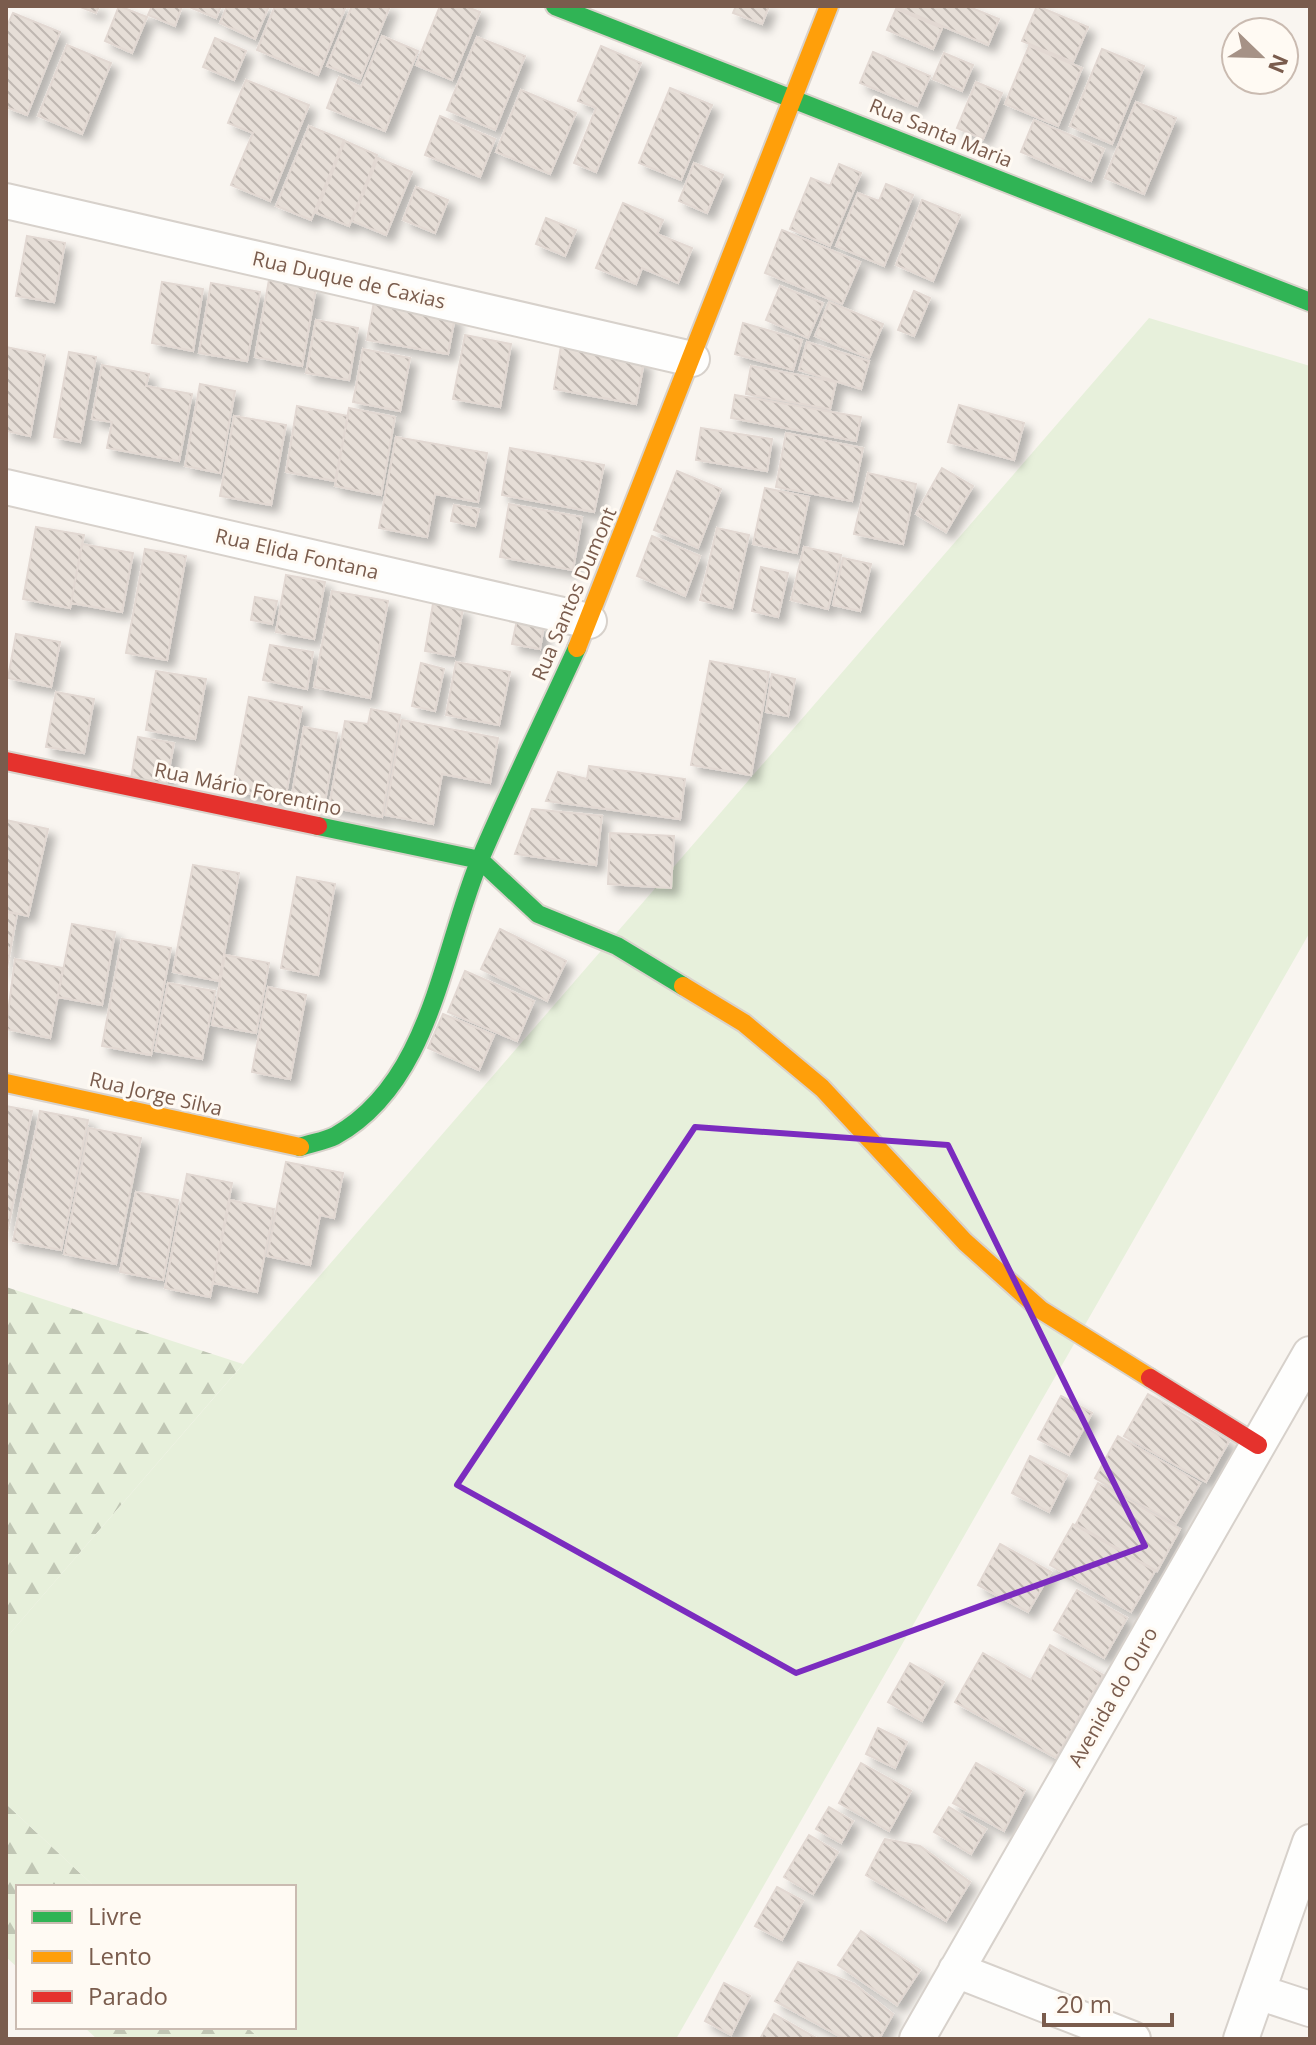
<svg xmlns="http://www.w3.org/2000/svg" width="1316" height="2045" font-family="'Open Sans',sans-serif">
<style>
.forest{fill:url(#forest-firs)}
.pitch{fill:#e7f0db}
.building{fill:url(#building-back-hatch);stroke:#e2d8d2;stroke-width:2;filter:url(#shadow)}
.lines{fill:none;stroke-linecap:round;stroke-linejoin:round}
.street-casing{stroke:#d7d1cb;stroke-width:38}
.fast-casing{stroke:#d9d2cb;stroke-width:22}
.slow-casing{stroke:#d9d2cb;stroke-width:22}
.jam-casing{stroke:#d9d2cb;stroke-width:22}
.street{stroke:#fefefd;stroke-width:34}
.fast{stroke:#30b455;stroke-width:18}
.slow{stroke:#ff9f0a;stroke-width:18}
.jam{stroke:#e5322d;stroke-width:18}
.marked{fill:none;stroke:#7b2cbf;stroke-width:6;stroke-linejoin:round}
.labels{text-anchor:middle;stroke-width:6;stroke-linejoin:round;paint-order:stroke}
.street-label{font-size:20px;fill:#7a5c4d;stroke:#fffaf3}
</style>
<defs>
<pattern id="forest-firs" width="22" height="20" patternUnits="userSpaceOnUse" patternTransform="scale(2)"><rect width="22" height="20" fill="#e7f0db"/><path d="M5 1l3.5 6h-7zM16 11l3.5 6h-7z" fill="#c0c6b4"/></pattern>
<pattern id="building-back-hatch" width="6" height="6" patternUnits="userSpaceOnUse" patternTransform="scale(2)"><rect width="6" height="6" fill="#e6ded7"/><path d="M-1 5l2 2M0 0l6 6M5-1l2 2" fill="none" stroke="#bfb7b1"/></pattern>
<filter id="shadow"><feDropShadow dx="7" dy="7" stdDeviation="4" flood-color="#0004"/></filter>
</defs>
<rect width="100%" height="100%" fill="#f9f5f0"/>
<!-- forest -->
<path class="forest" d="M 6,1287 L 243,1364 L 6,1638 Z
M 6,1804 L 95,1887 L 18,1887 L 18,1968 L 6,1957 Z
M 84,2027 L 247,2027 L 260,2039 L 97,2039 Z"/>
<!-- pitch -->
<path class="pitch" d="M 1149,318 L 1310,366 L 1310,932 L 676,2039 L 260,2039 L 247,2027 L 294,2027 L 294,1887 L 95,1887 L 6,1804 L 6,1638 Z"/>
<!-- building -->
<path class="building" d="M 78,6 L 99,6 L 96,13 Z
M 119,6 L 147,17 L 132,53 L 105,41 Z
M 152,6 L 182,6 L 175,26 L 148,15 Z
M 187,6 L 221,6 L 216,18 Z
M 227,6 L 269,6 L 255,39 L 220,23 Z
M 275,6 L 346,6 L 318,75 L 257,50 Z
M 352,6 L 390,6 L 360,79 L 327,66 Z
M 440,6 L 465,6 L 480,12 L 452,80 L 416,65 Z
M 736,6 L 769,6 L 762,24 L 733,13 Z
M 894,6 L 967,6 L 999,19 L 988,45 Z
M 1037,6 L 1088,27 L 1073,62 L 1022,41 Z
M 896,9 L 942,28 L 933,49 L 887,30 Z
M 13,13 L 60,32 L 27,115 L 6,107 L 6,28 Z
M 382,36 L 418,51 L 385,131 L 327,108 L 339,77 L 361,87 Z
M 477,37 L 525,56 L 495,130 L 447,110 Z
M 215,38 L 246,51 L 234,80 L 203,67 Z
M 67,45 L 111,63 L 82,134 L 38,116 Z
M 601,46 L 641,63 L 596,172 L 574,163 L 596,108 L 578,101 Z
M 1029,46 L 1082,68 L 1058,126 L 1005,104 Z
M 1102,49 L 1144,66 L 1112,144 L 1070,126 Z
M 873,52 L 930,76 L 917,106 L 860,83 Z
M 944,53 L 973,65 L 962,91 L 933,79 Z
M 246,80 L 309,105 L 270,201 L 231,185 L 253,133 L 228,123 Z
M 976,82 L 1002,93 L 983,139 L 957,128 Z
M 670,88 L 712,105 L 681,180 L 639,163 Z
M 521,90 L 576,113 L 550,174 L 496,152 Z
M 1136,102 L 1176,118 L 1144,194 L 1105,178 Z
M 440,116 L 495,139 L 480,177 L 425,155 Z
M 1034,120 L 1104,149 L 1091,181 L 1021,152 Z
M 309,126 L 344,140 L 311,220 L 276,206 Z
M 345,141 L 377,155 L 349,226 L 316,213 Z
M 378,158 L 412,172 L 386,235 L 352,221 Z
M 694,163 L 723,175 L 707,213 L 679,201 Z
M 839,164 L 861,173 L 830,246 L 790,229 L 811,178 L 830,186 Z
M 886,184 L 913,195 L 884,266 L 836,246 L 858,193 L 879,201 Z
M 416,187 L 448,200 L 435,233 L 403,220 Z
M 922,200 L 960,215 L 933,281 L 896,265 Z
M 623,203 L 663,220 L 657,234 L 692,248 L 678,283 L 642,268 L 636,284 L 596,268 Z
M 546,218 L 576,230 L 565,256 L 536,244 Z
M 782,230 L 860,262 L 842,304 L 765,273 Z
M 27,236 L 65,243 L 54,302 L 16,296 Z
M 269,280 L 316,288 L 302,366 L 255,357 Z
M 162,282 L 203,289 L 193,351 L 152,343 Z
M 211,283 L 260,292 L 247,361 L 199,353 Z
M 780,286 L 823,303 L 808,338 L 766,320 Z
M 914,291 L 930,298 L 914,336 L 898,330 Z
M 374,302 L 455,317 L 448,354 L 367,340 Z
M 829,302 L 883,324 L 869,358 L 815,336 Z
M 316,320 L 358,328 L 349,380 L 306,373 Z
M 743,323 L 802,340 L 793,370 L 735,354 Z
M 465,335 L 511,344 L 500,407 L 453,399 Z
M 807,342 L 869,361 L 861,389 L 799,370 Z
M 561,346 L 644,362 L 636,404 L 554,389 Z
M 6,347 L 45,355 L 30,436 L 6,431 Z
M 363,349 L 410,358 L 400,411 L 353,402 Z
M 69,352 L 96,357 L 80,442 L 54,437 Z
M 102,365 L 149,374 L 146,386 L 192,394 L 179,461 L 107,448 L 112,422 L 92,419 Z
M 751,366 L 836,382 L 830,409 L 746,394 Z
M 200,384 L 235,391 L 220,473 L 185,466 Z
M 735,395 L 861,417 L 856,441 L 731,418 Z
M 959,405 L 1024,423 L 1014,460 L 948,442 Z
M 297,406 L 348,416 L 335,481 L 286,472 Z
M 349,408 L 395,417 L 381,495 L 335,486 Z
M 234,416 L 286,425 L 271,505 L 220,496 Z
M 701,428 L 772,439 L 767,471 L 696,460 Z
M 786,433 L 863,448 L 852,501 L 776,487 Z
M 396,437 L 487,453 L 478,502 L 435,494 L 427,537 L 379,528 Z
M 510,448 L 604,465 L 594,512 L 502,495 Z
M 942,468 L 973,486 L 946,532 L 916,514 Z
M 677,471 L 721,489 L 698,548 L 654,530 Z
M 868,473 L 916,484 L 903,544 L 854,534 Z
M 765,488 L 809,497 L 797,553 L 753,544 Z
M 509,504 L 582,517 L 573,570 L 500,557 Z
M 454,505 L 479,509 L 475,526 L 451,521 Z
M 36,527 L 84,535 L 70,608 L 23,599 Z
M 717,528 L 749,535 L 732,608 L 700,600 Z
M 652,536 L 700,556 L 685,596 L 637,576 Z
M 82,544 L 133,553 L 122,612 L 71,603 Z
M 804,547 L 841,555 L 828,609 L 791,600 Z
M 145,549 L 186,556 L 167,660 L 126,653 Z
M 843,558 L 871,564 L 860,611 L 833,605 Z
M 761,567 L 788,573 L 778,617 L 752,611 Z
M 286,575 L 325,582 L 314,639 L 276,632 Z
M 332,591 L 388,601 L 370,698 L 314,687 Z
M 255,597 L 277,601 L 272,624 L 251,620 Z
M 433,604 L 463,609 L 454,656 L 425,651 Z
M 517,620 L 544,625 L 540,649 L 512,644 Z
M 16,634 L 60,642 L 51,687 L 8,678 Z
M 270,645 L 313,652 L 307,689 L 263,680 Z
M 710,661 L 769,672 L 751,775 L 691,765 Z
M 456,662 L 510,672 L 499,725 L 446,715 Z
M 421,663 L 444,669 L 435,711 L 412,706 Z
M 156,671 L 206,679 L 195,739 L 146,730 Z
M 772,674 L 795,679 L 788,716 L 766,712 Z
M 56,692 L 94,699 L 84,753 L 46,747 Z
M 249,697 L 302,707 L 285,800 L 232,791 Z
M 371,709 L 400,715 L 382,817 L 329,807 L 345,721 L 368,724 Z
M 402,720 L 498,738 L 490,783 L 442,774 L 433,824 L 385,815 Z
M 304,727 L 337,733 L 324,807 L 291,800 Z
M 138,737 L 174,743 L 166,786 L 131,779 Z
M 589,766 L 685,779 L 680,819 L 546,801 L 558,772 L 587,779 Z
M 532,809 L 602,816 L 596,865 L 515,854 Z
M 6,820 L 48,829 L 28,916 L 6,911 Z
M 610,833 L 674,836 L 671,888 L 608,884 Z
M 193,865 L 239,873 L 219,981 L 173,972 Z
M 297,877 L 335,884 L 318,975 L 281,968 Z
M 6,912 L 17,914 L 6,973 Z
M 72,924 L 115,932 L 102,1005 L 58,997 Z
M 500,929 L 566,961 L 547,1001 L 481,969 Z
M 122,939 L 171,948 L 151,1055 L 102,1046 Z
M 225,955 L 269,963 L 256,1033 L 212,1025 Z
M 15,959 L 63,968 L 50,1038 L 6,1029 Z
M 465,971 L 534,1001 L 517,1041 L 448,1012 Z
M 168,983 L 215,991 L 202,1059 L 155,1051 Z
M 268,987 L 306,995 L 290,1079 L 252,1072 Z
M 443,1014 L 494,1035 L 479,1070 L 428,1048 Z
M 6,1106 L 32,1111 L 7,1233 L 6,1233 Z
M 40,1111 L 88,1120 L 61,1250 L 13,1241 Z
M 89,1128 L 141,1138 L 116,1264 L 64,1254 Z
M 286,1162 L 343,1173 L 334,1218 L 320,1215 L 310,1265 L 267,1256 Z
M 187,1174 L 232,1183 L 210,1297 L 165,1288 Z
M 136,1192 L 178,1200 L 163,1280 L 120,1272 Z
M 230,1200 L 274,1209 L 257,1292 L 213,1283 Z
M 1148,1394 L 1229,1441 L 1206,1482 L 1124,1436 Z
M 1061,1396 L 1092,1413 L 1069,1455 L 1038,1439 Z
M 1118,1436 L 1200,1483 L 1176,1524 L 1095,1478 Z
M 1030,1456 L 1067,1475 L 1049,1512 L 1012,1493 Z
M 1098,1483 L 1180,1529 L 1157,1571 L 1076,1524 Z
M 1073,1524 L 1155,1571 L 1131,1612 L 1050,1565 Z
M 1000,1544 L 1051,1572 L 1028,1612 L 978,1585 Z
M 1077,1590 L 1127,1618 L 1104,1658 L 1054,1630 Z
M 1050,1645 L 1103,1675 L 1056,1758 L 955,1702 L 983,1653 L 1031,1680 Z
M 910,1663 L 944,1682 L 922,1721 L 888,1702 Z
M 878,1728 L 907,1742 L 895,1768 L 866,1754 Z
M 861,1763 L 911,1791 L 889,1831 L 839,1803 Z
M 976,1763 L 1025,1790 L 1004,1831 L 953,1803 Z
M 829,1807 L 853,1821 L 841,1843 L 816,1829 Z
M 949,1807 L 986,1829 L 971,1854 L 934,1832 Z
M 809,1835 L 838,1852 L 813,1894 L 784,1877 Z
M 885,1839 L 920,1846 L 970,1882 L 946,1921 L 866,1875 Z
M 777,1887 L 803,1901 L 782,1940 L 755,1926 Z
M 861,1931 L 920,1970 L 897,2005 L 838,1965 Z
M 798,1962 L 854,1984 L 893,2014 L 879,2039 L 845,2039 L 775,2001 Z
M 724,1983 L 750,1996 L 731,2035 L 705,2021 Z
M 774,2014 L 818,2039 L 760,2039 Z"/>
<g class="lines">
<!-- street casing -->
<g class="street-casing">
<path id="street" d="M 6,201 L 692,359
M 6,487 L 589,621
M 956,1970 L 1133,2039
M 1258,1992 L 1310,2009
M 917,2039 L 1310,1354
M 1241,2039 L 1310,1842"/>
</g>
<!-- fast casing -->
<g class="fast-casing">
<path id="fast" d="M 555,6 L 1310,302
M 318,826 L 480,860 L 538,914 L 617,946 L 683,986
M 300,1147 C 311,1143 325,1141 335,1136 C 432,1082 442,949 481,857 C 511,787 545,718 577,648"/>
</g>
<!-- slow casing -->
<g class="slow-casing">
<path id="slow" d="M 577,648 L 829,6
M 683,986 L 744,1023 L 822,1088 L 965,1242 L 1041,1310 L 1150,1378
M 6,1083 L 300,1147"/>
</g>
<!-- jam casing -->
<g class="jam-casing">
<path id="jam" d="M 6,761 L 318,826
M 1150,1378 L 1258,1445"/>
</g>
<!-- street -->
<use href="#street" class="street"/>
<!-- fast -->
<use href="#fast" class="fast"/>
<!-- slow -->
<use href="#slow" class="slow"/>
<!-- jam -->
<use href="#jam" class="jam"/>
</g>
<!-- marked area -->
<path class="marked" d="M 695,1127 L 948,1145 L 1145,1546 L 796,1673 L 457,1485 Z"/>
<g class="labels">
<!-- street labels -->
<g class="street-label">
<text transform="translate(941 133) rotate(22)" y="7">Rua Santa Maria</text>
<text transform="translate(349 280) rotate(13)" y="7">Rua Duque de Caxias</text>
<text transform="translate(297 554) rotate(13)" y="7">Rua Elida Fontana</text>
<text transform="translate(574 594) rotate(-67)" y="7">Rua Santos Dumont</text>
<text transform="translate(248 789) rotate(12)" y="7">Rua Mário Forentino</text>
<text transform="translate(156 1094) rotate(13)" y="7">Rua Jorge Silva</text>
<text transform="translate(1113 1697) rotate(-60)" y="7">Avenida do Ouro</text>
</g>
</g>
<!-- border -->
<rect width="1316" height="2045" fill="none" stroke="#7a5c4d" stroke-width="16"/>
<!-- legend -->
<rect x="16" y="1885" width="280" height="144" fill="#fffaf3" stroke="#cabbb1" stroke-width="2"/>
<rect x="32" y="1911" width="40" height="12" fill="#30b455" stroke="#cabbb1" stroke-width="2"/>
<text x="88" y="1925" font-size="24" fill="#7a5c4d">Livre</text>
<rect x="32" y="1951" width="40" height="12" fill="#ff9f0a" stroke="#cabbb1" stroke-width="2"/>
<text x="88" y="1965" font-size="24" fill="#7a5c4d">Lento</text>
<rect x="32" y="1991" width="40" height="12" fill="#e5322d" stroke="#cabbb1" stroke-width="2"/>
<text x="88" y="2005" font-size="24" fill="#7a5c4d">Parado</text>
<!-- north arrow -->
<g transform="translate(1260 56) rotate(113)"><circle r="38" fill="#fffaf3" stroke="#cabbb1" stroke-width="2"/>
<path d="M0-6L14 30L0 20L-14 30Z" fill="#a69286"/>
<text y="-12" font-size="22" font-weight="bold" text-anchor="middle" fill="#7a5c4d">N</text>
</g>
<!-- scale -->
<path d="M1044 2013v12h128v-12" fill="none" stroke="#7a5c4d" stroke-width="4"/>
<text x="1056" y="2013" font-size="24" fill="#7a5c4d" stroke="#fffaf3" stroke-width="6" paint-order="stroke">20 m</text>
</svg>
